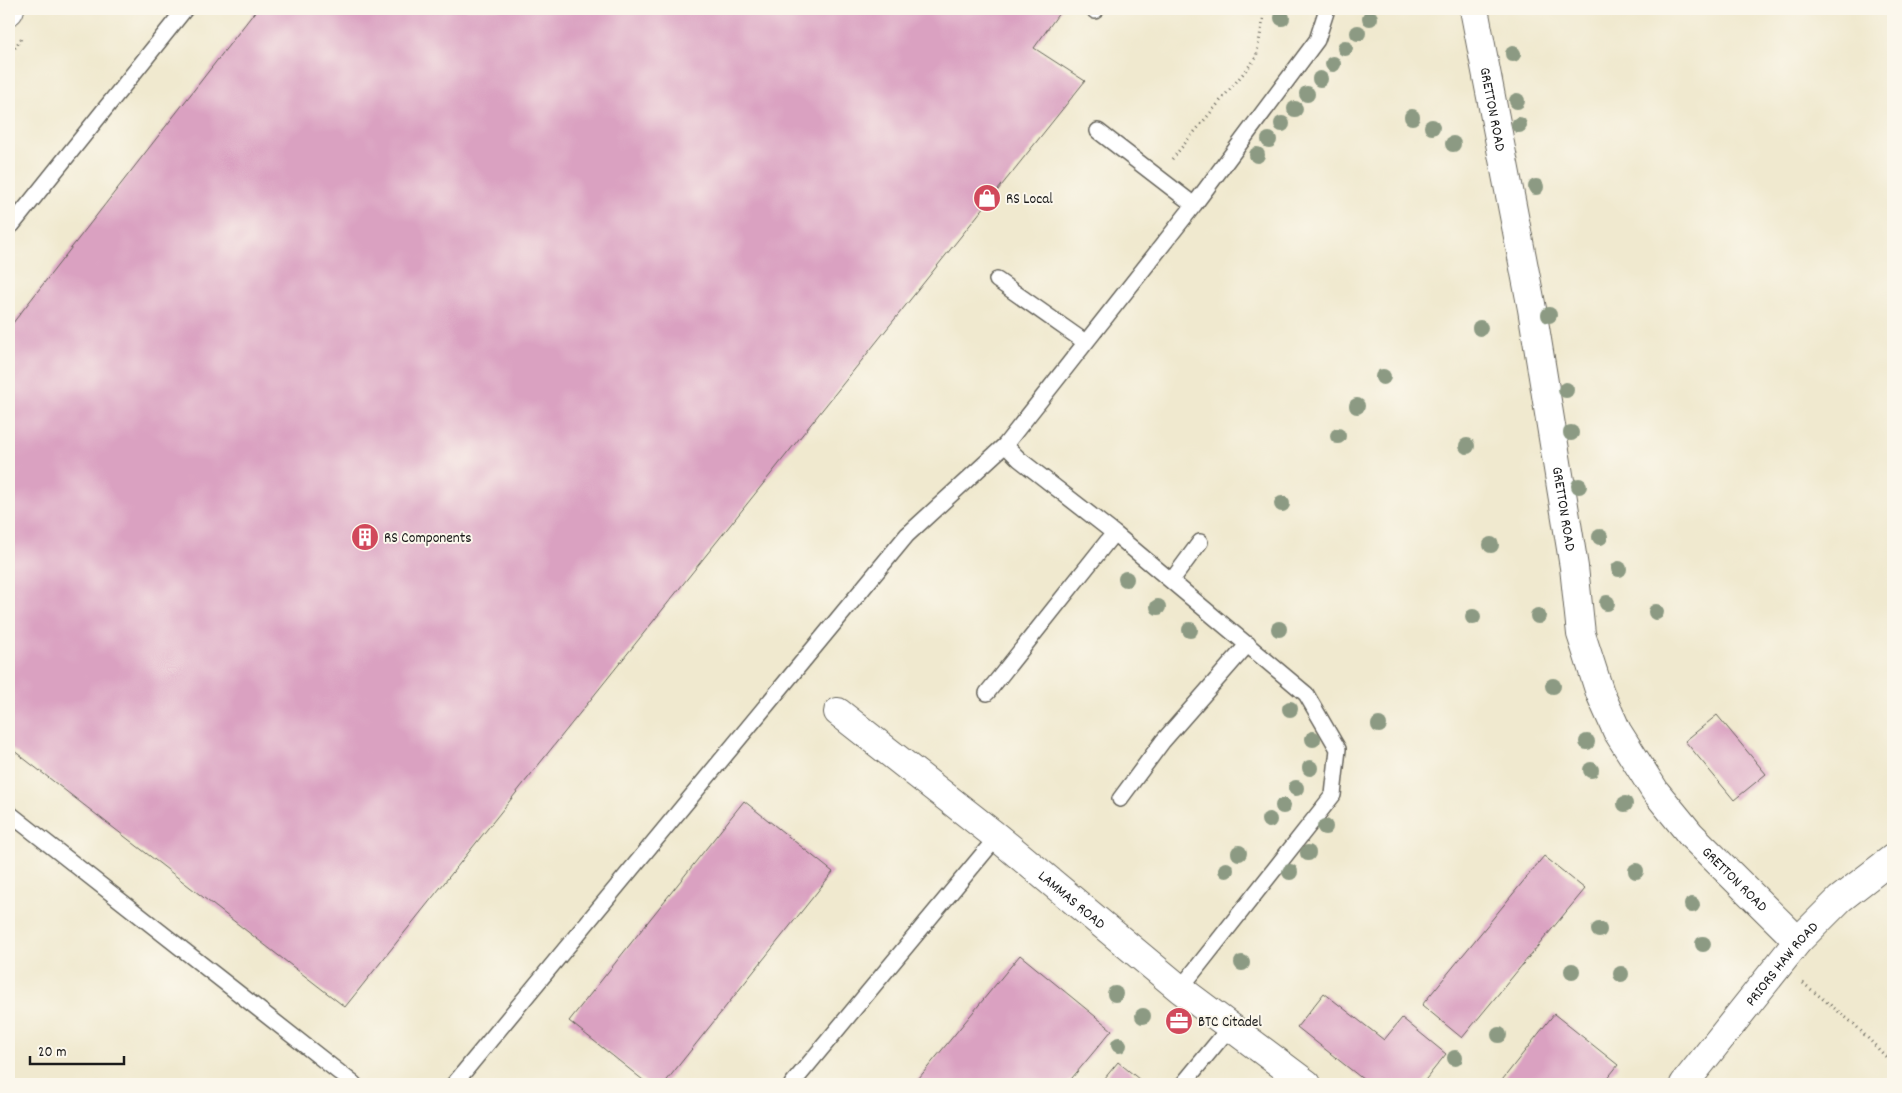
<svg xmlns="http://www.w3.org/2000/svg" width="1902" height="1093" font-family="Dekko,sans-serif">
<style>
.building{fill:#daa1c1}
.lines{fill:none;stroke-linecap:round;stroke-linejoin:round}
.service-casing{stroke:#66645b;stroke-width:18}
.minor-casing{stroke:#66645b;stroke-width:30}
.tertiary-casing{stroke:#66645b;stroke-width:30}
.path{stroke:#66645b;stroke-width:3;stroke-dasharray:1 4;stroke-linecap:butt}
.service{stroke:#fff;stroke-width:15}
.minor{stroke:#fff;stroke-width:28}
.tertiary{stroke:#fff;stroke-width:28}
.tree{fill:#8c9a83}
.labels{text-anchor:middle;stroke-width:4;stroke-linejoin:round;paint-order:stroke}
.street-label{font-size:15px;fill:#1c1c1c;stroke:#fbf7ec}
.poi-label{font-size:15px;fill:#1c1c1c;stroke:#fbf7ec;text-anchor:start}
</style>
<rect width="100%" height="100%" fill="#fbf7ec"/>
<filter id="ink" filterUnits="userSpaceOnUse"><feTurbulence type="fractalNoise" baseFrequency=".02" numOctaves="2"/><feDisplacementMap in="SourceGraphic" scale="10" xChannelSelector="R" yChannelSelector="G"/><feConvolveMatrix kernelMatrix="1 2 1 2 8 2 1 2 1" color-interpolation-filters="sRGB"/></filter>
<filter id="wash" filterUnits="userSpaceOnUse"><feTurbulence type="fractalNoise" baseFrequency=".0096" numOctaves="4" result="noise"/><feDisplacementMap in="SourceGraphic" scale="20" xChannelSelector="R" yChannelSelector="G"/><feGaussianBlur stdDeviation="1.12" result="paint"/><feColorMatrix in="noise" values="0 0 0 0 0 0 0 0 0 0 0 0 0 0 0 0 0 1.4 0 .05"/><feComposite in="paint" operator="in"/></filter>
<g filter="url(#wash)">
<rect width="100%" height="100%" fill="#f0e9cf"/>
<g id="blocks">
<!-- building -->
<path class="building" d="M 257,9 L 1062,9 L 1034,48 L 1085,81 L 345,1007 L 9,747 L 9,328 Z
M 1717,715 L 1766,774 L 1734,800 L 1685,741 Z
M 744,801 L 833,872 L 664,1084 L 648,1084 L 569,1021 Z
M 1544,856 L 1585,889 L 1462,1038 L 1422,1005 Z
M 1020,955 L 1112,1030 L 1067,1084 L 914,1084 Z
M 1324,993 L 1384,1040 L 1402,1018 L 1446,1054 L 1422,1084 L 1369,1084 L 1297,1027 Z
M 1554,1014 L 1618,1065 L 1603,1084 L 1499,1084 Z
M 1118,1062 L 1145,1084 L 1100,1084 Z"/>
</g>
</g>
<g filter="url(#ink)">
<use href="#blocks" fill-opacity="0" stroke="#66645b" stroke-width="1"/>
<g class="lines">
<!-- service casing -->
<g class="service-casing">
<path id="service" d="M 1095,11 L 1097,9
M 1098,131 L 1194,205
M 9,222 L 12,225 L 185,9
M 997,280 L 1085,342
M 1172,580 L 1200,542
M 987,693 L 1114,533
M 1120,799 L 1163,741 L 1248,644
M 9,813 L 354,1084
M 1180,989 L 1333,795 L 1338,749 L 1306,694 L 1114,533 L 1019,459 L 1005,445 L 1194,205 L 1317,40 L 1327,9
M 454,1084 L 907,535 L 1005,445
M 792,1084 L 997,837
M 1183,1084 L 1230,1027"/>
</g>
<!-- minor casing -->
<g class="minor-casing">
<g id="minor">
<path id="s1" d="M 1474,9 L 1532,309 L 1574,567 L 1581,634 L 1600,693 L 1617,731 L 1655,791 L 1691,835 L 1798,941"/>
<path id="s2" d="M 838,712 L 997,837 L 1180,989 L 1307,1084"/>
</g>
</g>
<!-- tertiary casing -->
<g class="tertiary-casing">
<g id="tertiary">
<path d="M 9,11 L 10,9"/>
<path id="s3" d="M 1684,1084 L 1798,941 L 1840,899 L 1893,858"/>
</g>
</g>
<!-- path -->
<path class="path" d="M 9,56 L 21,39
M 1172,159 L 1256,58 L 1265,9
M 1803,983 L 1854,1024 L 1893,1064"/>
<!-- service -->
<use href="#service" class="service"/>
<!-- minor -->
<use href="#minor" class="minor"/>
<!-- tertiary -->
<use href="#tertiary" class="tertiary"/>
</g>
<!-- trees -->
<g class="tree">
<circle cx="1282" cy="18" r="8"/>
<circle cx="1370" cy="18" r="8"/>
<circle cx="1358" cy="33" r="8"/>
<circle cx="1345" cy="48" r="8"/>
<circle cx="1513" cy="54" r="8"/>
<circle cx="1333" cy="64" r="8"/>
<circle cx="1320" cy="79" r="8"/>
<circle cx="1307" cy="94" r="8"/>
<circle cx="1517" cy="101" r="8"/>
<circle cx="1295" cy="109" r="8"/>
<circle cx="1412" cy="117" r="8"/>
<circle cx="1282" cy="124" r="8"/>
<circle cx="1519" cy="125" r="8"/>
<circle cx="1432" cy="127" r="8"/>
<circle cx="1269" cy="140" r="8"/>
<circle cx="1453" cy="144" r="8"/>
<circle cx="1257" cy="155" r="8"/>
<circle cx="1536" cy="187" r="8"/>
<circle cx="1549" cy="315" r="8"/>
<circle cx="1480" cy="328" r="8"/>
<circle cx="1383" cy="377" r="8"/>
<circle cx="1566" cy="390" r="8"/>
<circle cx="1357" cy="406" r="8"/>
<circle cx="1571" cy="433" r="8"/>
<circle cx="1338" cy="436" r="8"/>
<circle cx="1467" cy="446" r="8"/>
<circle cx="1579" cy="486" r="8"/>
<circle cx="1282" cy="504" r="8"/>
<circle cx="1600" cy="537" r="8"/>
<circle cx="1491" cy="545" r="8"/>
<circle cx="1619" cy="569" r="8"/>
<circle cx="1126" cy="579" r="8"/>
<circle cx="1607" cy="603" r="8"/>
<circle cx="1158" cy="607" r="8"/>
<circle cx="1656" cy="612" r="8"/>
<circle cx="1538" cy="616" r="8"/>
<circle cx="1473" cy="617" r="8"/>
<circle cx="1279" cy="629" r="8"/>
<circle cx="1190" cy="630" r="8"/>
<circle cx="1553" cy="686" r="8"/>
<circle cx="1290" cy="709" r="8"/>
<circle cx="1379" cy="725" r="8"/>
<circle cx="1313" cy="739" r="8"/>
<circle cx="1587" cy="742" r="8"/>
<circle cx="1310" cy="768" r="8"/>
<circle cx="1591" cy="770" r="8"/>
<circle cx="1296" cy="788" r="8"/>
<circle cx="1625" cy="804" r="8"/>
<circle cx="1283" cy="806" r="8"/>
<circle cx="1269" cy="820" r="8"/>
<circle cx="1325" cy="827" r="8"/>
<circle cx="1239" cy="853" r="8"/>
<circle cx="1308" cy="853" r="8"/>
<circle cx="1226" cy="870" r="8"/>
<circle cx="1636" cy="871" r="8"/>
<circle cx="1290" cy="872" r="8"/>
<circle cx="1692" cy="905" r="8"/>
<circle cx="1599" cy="930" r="8"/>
<circle cx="1703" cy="944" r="8"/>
<circle cx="1242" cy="963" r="8"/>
<circle cx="1572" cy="971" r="8"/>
<circle cx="1621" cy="974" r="8"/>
<circle cx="1115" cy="994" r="8"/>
<circle cx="1143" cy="1016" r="8"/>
<circle cx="1499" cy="1035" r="8"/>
<circle cx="1119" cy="1045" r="8"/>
<circle cx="1455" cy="1058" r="8"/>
</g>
</g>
<!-- icons -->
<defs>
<g id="shop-disc" transform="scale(1.4375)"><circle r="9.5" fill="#d1495b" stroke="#fbf7ec"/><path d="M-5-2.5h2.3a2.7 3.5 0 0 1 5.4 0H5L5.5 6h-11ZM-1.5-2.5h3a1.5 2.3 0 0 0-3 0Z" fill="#fff"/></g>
<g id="building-disc" transform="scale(1.4375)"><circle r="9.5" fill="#d1495b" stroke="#fbf7ec"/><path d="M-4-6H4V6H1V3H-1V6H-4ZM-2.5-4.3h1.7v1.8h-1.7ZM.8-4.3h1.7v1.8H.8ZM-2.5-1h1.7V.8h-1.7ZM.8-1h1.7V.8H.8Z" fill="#fff"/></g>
<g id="office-disc" transform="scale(1.4375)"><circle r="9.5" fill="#d1495b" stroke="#fbf7ec"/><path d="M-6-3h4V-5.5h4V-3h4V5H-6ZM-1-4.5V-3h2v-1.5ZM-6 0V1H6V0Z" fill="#fff"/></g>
</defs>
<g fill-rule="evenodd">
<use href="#shop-disc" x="987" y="198"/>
<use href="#building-disc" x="365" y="537"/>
<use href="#office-disc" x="1179" y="1021"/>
</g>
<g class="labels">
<!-- street labels -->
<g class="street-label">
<text dy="5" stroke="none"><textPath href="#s1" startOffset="102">GRETTON ROAD</textPath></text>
<text dy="5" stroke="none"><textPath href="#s1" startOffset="508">GRETTON ROAD</textPath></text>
<text dy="5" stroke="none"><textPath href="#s1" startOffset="928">GRETTON ROAD</textPath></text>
<text dy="5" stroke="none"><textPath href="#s2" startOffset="300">LAMMAS ROAD</textPath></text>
<text dy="5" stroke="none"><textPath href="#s3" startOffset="155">PRIORS HAW ROAD</textPath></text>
</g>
<!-- poi labels -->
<g class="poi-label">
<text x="1006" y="203">RS Local</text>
<text x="384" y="542">RS Components</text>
<text x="1198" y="1026">BTC Citadel</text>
</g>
</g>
<!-- margin -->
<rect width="1902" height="1093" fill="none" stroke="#fbf7ec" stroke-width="30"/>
<!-- scale -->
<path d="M30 1056v8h94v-8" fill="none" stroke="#1c1c1c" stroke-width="2.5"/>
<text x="38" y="1056" font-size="15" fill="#1c1c1c" stroke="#fbf7ec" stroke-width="4" paint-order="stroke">20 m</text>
</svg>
